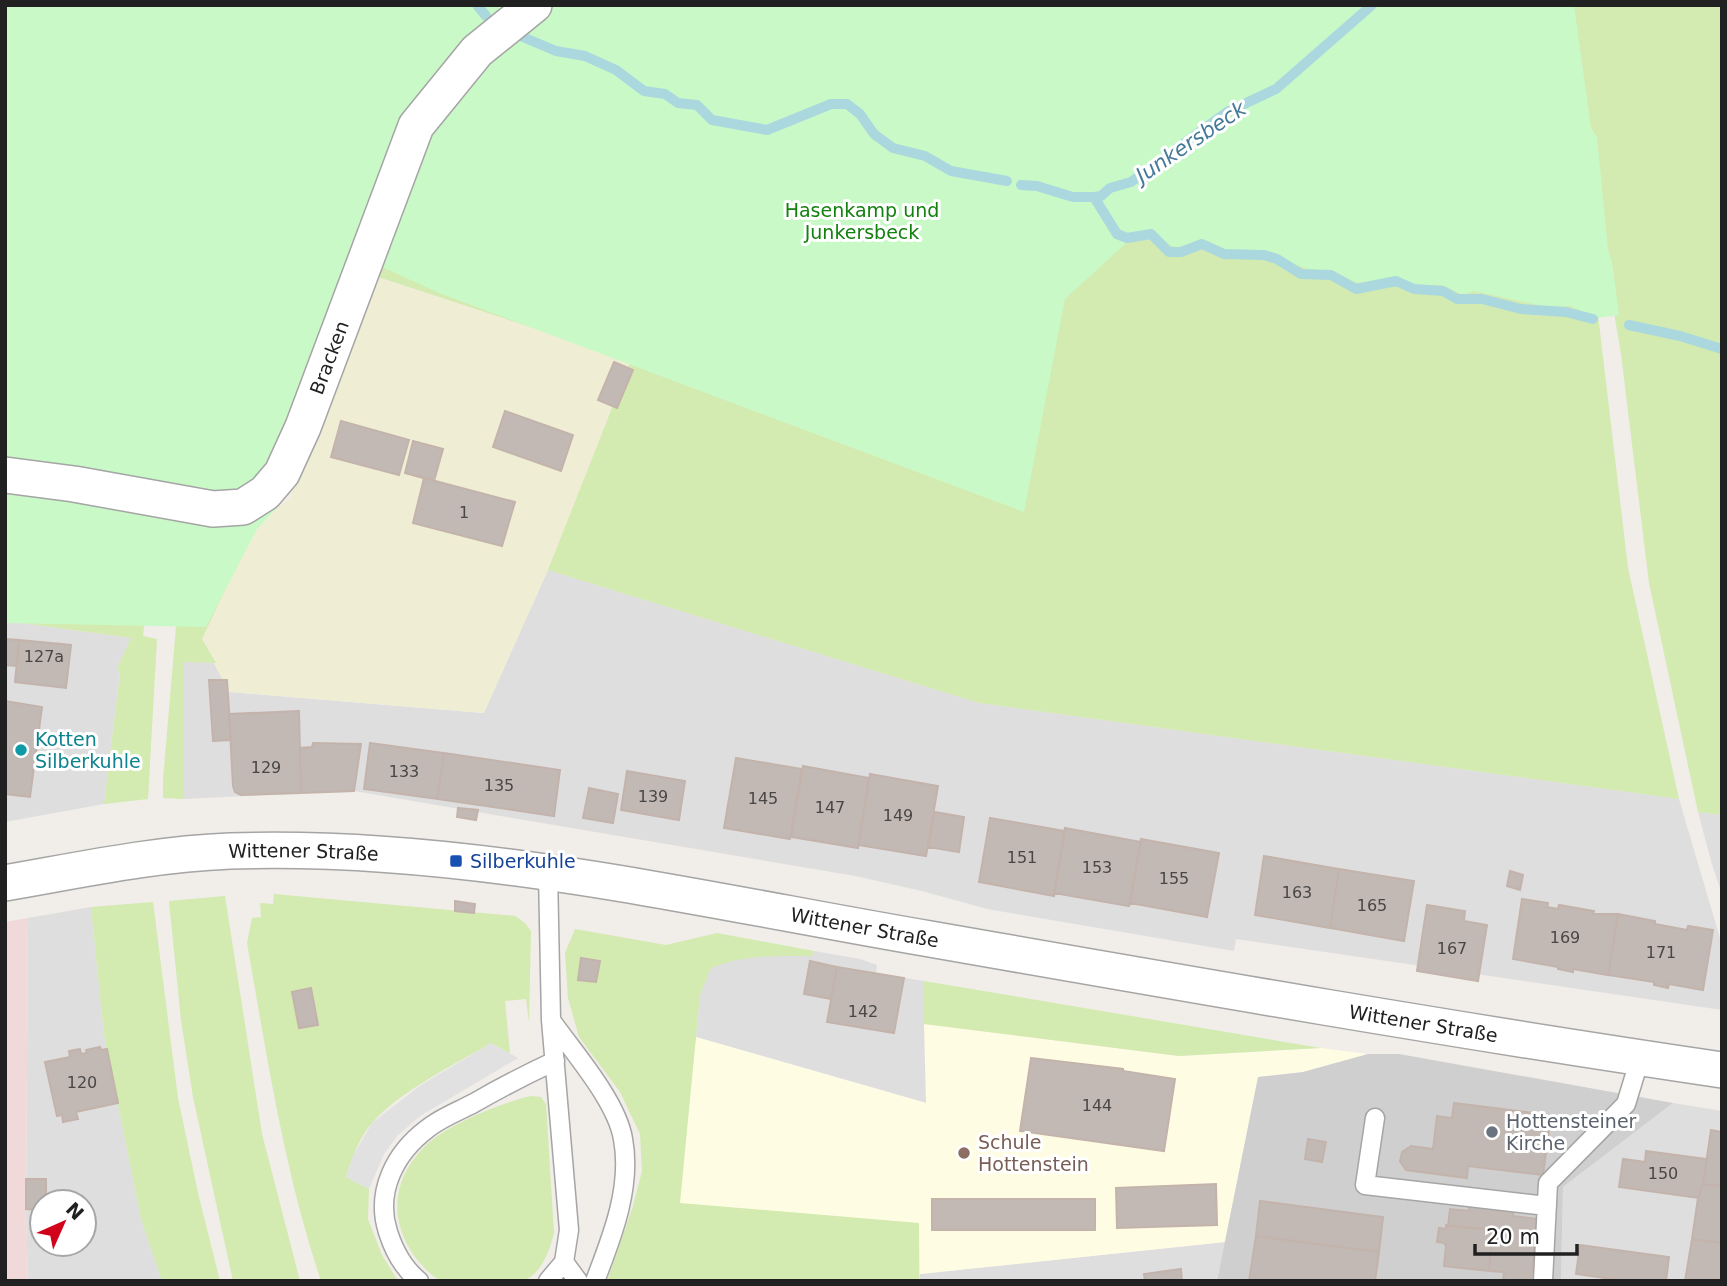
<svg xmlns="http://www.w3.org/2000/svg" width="1727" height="1286" font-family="'DejaVu Sans',sans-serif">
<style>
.residential{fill:#dfdedf;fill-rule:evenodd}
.commercial{fill:#f1d9da}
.education{fill:#fffce4}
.religious{fill:#cfcfcf}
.farmland{fill:#efeed5}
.grass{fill:#d3eab0}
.park{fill:#caf9c8}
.parking{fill:#e1e1e1}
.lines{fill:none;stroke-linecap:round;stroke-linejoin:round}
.stream{stroke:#aad8de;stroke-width:10}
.building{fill:#c2b9b5;stroke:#c3b3ab;stroke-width:2}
.service-casing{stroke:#a5a5a5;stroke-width:21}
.minor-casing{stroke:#a5a5a5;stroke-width:38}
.service{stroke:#fff;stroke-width:18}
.minor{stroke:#fff;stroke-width:35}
.culture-dot{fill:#0f9aa8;stroke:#fff;stroke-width:2.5}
.transit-dot{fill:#1a4fb4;stroke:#fff;stroke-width:2.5}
.worship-dot{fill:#6b7280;stroke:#fff;stroke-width:2.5}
.education-dot{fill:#8d6e63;stroke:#fff;stroke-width:2.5}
.labels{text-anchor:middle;stroke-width:6;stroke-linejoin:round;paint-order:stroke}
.number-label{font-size:16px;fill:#494746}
.park-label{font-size:19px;fill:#12810e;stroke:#fff}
.street-label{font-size:19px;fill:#212121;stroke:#fff}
.culture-label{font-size:19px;fill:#0d838f;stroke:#fff;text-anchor:start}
.transit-label{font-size:19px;fill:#164399;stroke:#fff;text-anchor:start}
.worship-label{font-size:19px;fill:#5b616d;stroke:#fff;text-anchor:start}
.education-label{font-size:19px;fill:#785e54;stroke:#fff;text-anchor:start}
.water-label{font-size:21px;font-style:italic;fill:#457999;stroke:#fff}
</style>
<rect width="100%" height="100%" fill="#f1ede8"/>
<!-- residential -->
<path class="residential" d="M 548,570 L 979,703 L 1679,799 L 1722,945 L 1722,1010 L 1236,939 L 1234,951 L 987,909 L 922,891 L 855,876 L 354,791 L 184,799 L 184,661 L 216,663 L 229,692 L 483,713 Z
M 5,615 L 21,623 L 131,638 L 117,668 L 120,673 L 104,804 L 5,822 Z
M 1698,812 L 1722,815 L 1722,895 L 1711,861 Z
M 91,907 L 104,1035 L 141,1219 L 162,1281 L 28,1281 L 26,1212 L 28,918 ZM 42,1202 L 84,1202 L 84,1244 L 42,1244 Z
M 814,951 L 860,959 L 877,965 L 876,973 L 924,981 L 927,1103 L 696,1037 L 700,995 L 711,967 L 734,959 L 753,956 L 812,956 Z
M 1673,1103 L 1722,1111 L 1722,1281 L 1561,1281 L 1563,1187 Z
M 1225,1242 L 1217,1281 L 919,1281 L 920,1274 Z"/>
<!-- commercial -->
<path class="commercial" d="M 28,918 L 26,1212 L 28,1281 L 5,1281 L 5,922 Z"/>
<!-- education -->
<path class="education" d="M 924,1024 L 1179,1056 L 1321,1048 L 1368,1054 L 1303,1072 L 1258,1077 L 1225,1242 L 920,1274 L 919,1224 L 679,1204 L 696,1037 L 926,1103 Z"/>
<!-- religious -->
<path class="religious" d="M 1368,1054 L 1399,1054 L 1673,1103 L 1563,1187 L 1561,1281 L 1217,1281 L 1258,1077 L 1303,1072 Z"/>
<!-- farmland -->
<path class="farmland" d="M 369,274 L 631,360 L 548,570 L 484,713 L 229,692 L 201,639 L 256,524 L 289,499 L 309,448 Z"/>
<!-- grass -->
<path class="grass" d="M 1474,5 L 1596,298 L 1628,568 L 1679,799 L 979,703 L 548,570 L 631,360 L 369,274 L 408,176 Z
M 1558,5 L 1722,5 L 1722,815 L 1698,812 L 1649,583 L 1621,354 L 1564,19 Z
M 256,524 L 202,639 L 216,663 L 184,662 L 184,799 L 163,798 L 163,780 L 178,603 L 149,584 L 143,636 L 157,639 L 148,799 L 104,804 L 120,674 L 117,668 L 131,638 L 21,623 Z
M 274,894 L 515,916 L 525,923 L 531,931 L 529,1022 L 526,999 L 505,1001 L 510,1054 L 491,1043 C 454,1065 400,1091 372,1123 C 359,1138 352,1158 346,1177 L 369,1189 L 368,1219 L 382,1255 L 398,1281 L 321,1281 C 284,1171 267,1056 247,943 L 252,918 L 261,917 L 260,903 L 273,904 Z
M 225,896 L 262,1134 L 300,1281 L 233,1281 L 193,1097 L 181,1020 L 169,901 Z
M 153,902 L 178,1098 L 198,1193 L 220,1281 L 162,1281 L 141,1219 L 104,1035 L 91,907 Z
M 575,929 L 666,945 L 717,933 L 814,951 L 812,956 C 774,956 747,954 711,968 L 700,995 L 680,1203 L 919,1223 L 919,1281 L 607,1281 L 633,1206 L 642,1171 L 640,1134 L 620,1092 L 579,1037 L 568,998 L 565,953 Z
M 924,981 L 1321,1048 L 1179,1056 L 924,1024 Z
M 531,1096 L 541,1097 L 546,1104 L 554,1233 C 550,1249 542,1274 523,1281 C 515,1284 500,1281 491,1281 C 479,1281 447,1284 438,1279 C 428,1273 422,1265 415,1257 C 388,1219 392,1179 425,1146 C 447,1125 501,1103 531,1096 Z"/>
<!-- park -->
<path class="park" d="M 5,5 L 496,5 L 501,10 L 543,11 L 551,5 L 1574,5 L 1591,128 L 1597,137 L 1608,250 L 1612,262 L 1619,315 L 1597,318 L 1570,306 L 1546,307 L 1474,291 L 1463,295 L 1442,285 L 1424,285 L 1410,283 L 1400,278 L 1357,283 L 1335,272 L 1308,269 L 1291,263 L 1277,253 L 1231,252 L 1207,241 L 1198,240 L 1181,248 L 1169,245 L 1154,231 L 1137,233 L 1065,299 L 1024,512 L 439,293 L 382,267 L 283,481 L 278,507 L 257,529 L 206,627 L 5,623 Z"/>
<!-- parking -->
<path class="parking" d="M 491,1043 L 518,1058 L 420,1116 L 398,1135 L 384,1154 L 369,1189 L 346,1177 L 353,1156 L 372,1123 L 421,1085 Z"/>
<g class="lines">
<!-- stream -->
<path class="stream" d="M 477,5 L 486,16
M 518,35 L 556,51 L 585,56 L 616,70 L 644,91 L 665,94 L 678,103 L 697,105 L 712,120 L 767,130 L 831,104 L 847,104 L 860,114 L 874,134 L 893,148 L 925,156 L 951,171 L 1007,181
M 1021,185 L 1037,186 L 1073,197 L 1094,197 L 1101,196 L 1110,188 L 1131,182 L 1227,112 L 1276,89 L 1372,5
M 1094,197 L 1117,234 L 1127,238 L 1151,234 L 1169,252 L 1181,252 L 1202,244 L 1224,254 L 1264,255 L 1277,259 L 1301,274 L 1331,275 L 1356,289 L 1396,281 L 1414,289 L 1443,291 L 1457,299 L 1482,299 L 1521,309 L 1566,312 L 1593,319
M 1629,325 L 1680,336 L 1722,349"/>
</g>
<!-- building -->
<path class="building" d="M 614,362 L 633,370 L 617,408 L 598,400 Z
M 505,411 L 573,435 L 561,471 L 493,447 Z
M 341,421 L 409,440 L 399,475 L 331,457 Z
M 413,441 L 443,449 L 434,481 L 405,473 Z
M 424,478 L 515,502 L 502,546 L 413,523 Z
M 5,639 L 19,640 L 17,666 L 5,665 Z
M 19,640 L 71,645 L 66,688 L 15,682 Z
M 209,680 L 227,680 L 231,740 L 213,741 Z
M 5,701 L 42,707 L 30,797 L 5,794 Z
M 299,711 L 301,793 L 241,795 L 235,792 L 233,786 L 229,714 Z
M 313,743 L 361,744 L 354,791 L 301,793 L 300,748 L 312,747 Z
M 370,743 L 444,753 L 437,799 L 364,789 Z
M 444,753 L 560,770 L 554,816 L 437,799 Z
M 736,758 L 802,769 L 790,839 L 724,828 Z
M 803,766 L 869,778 L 858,848 L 791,837 Z
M 627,771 L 685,781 L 679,820 L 621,810 Z
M 870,774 L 938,786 L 926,856 L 858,845 Z
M 589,788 L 618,794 L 613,823 L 583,818 Z
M 458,808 L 478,810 L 476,820 L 457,817 Z
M 935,812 L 964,817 L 959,852 L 928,847 Z
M 990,818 L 1065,831 L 1054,896 L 979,882 Z
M 1065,828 L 1141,842 L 1129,906 L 1054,893 Z
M 1141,839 L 1219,853 L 1207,917 L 1130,903 Z
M 1264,856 L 1339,869 L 1330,928 L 1255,915 Z
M 1339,869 L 1414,881 L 1404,941 L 1330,928 Z
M 1510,871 L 1523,875 L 1520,890 L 1507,886 Z
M 1522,899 L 1548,903 L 1547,907 L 1558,909 L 1559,905 L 1594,911 L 1593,914 L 1618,914 L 1608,975 L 1573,969 L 1573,972 L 1558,969 L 1558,967 L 1513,959 Z
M 455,901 L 475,904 L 474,913 L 455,911 Z
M 1427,905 L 1465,911 L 1464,921 L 1487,925 L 1478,981 L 1417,971 Z
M 1618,914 L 1655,921 L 1655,924 L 1687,930 L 1688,926 L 1713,930 L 1703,990 L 1669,984 L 1668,988 L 1654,985 L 1654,982 L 1608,975 Z
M 581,958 L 600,961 L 596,982 L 578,980 Z
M 810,961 L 837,967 L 831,999 L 804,994 Z
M 837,967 L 904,978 L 894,1033 L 827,1022 Z
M 311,988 L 318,1025 L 299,1028 L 292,992 Z
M 100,1047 L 101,1050 L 107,1049 L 118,1103 L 76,1112 L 78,1119 L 63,1122 L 62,1115 L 57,1116 L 45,1062 L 70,1057 L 69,1051 L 80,1049 L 81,1054 L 87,1053 L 86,1050 Z
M 1031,1058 L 1123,1069 L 1123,1071 L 1175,1079 L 1164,1151 L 1020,1131 Z
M 1454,1103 L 1551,1115 L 1543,1175 L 1468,1166 L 1467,1178 L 1406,1170 L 1400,1161 L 1402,1152 L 1411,1146 L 1433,1149 L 1437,1116 L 1452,1118 Z
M 1711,1130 L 1722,1132 L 1722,1186 L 1703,1184 Z
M 1308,1139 L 1326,1142 L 1322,1162 L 1305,1159 Z
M 1646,1151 L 1707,1159 L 1703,1184 L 1698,1198 L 1619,1187 L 1623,1159 L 1645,1162 Z
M 26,1179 L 46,1179 L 46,1202 L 42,1202 L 42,1210 L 26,1209 Z
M 1216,1184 L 1217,1225 L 1117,1228 L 1116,1188 Z
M 1703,1184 L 1722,1186 L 1722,1243 L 1692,1239 L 1698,1198 Z
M 932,1199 L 1095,1199 L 1095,1230 L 932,1230 Z
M 1260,1201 L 1383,1217 L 1379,1252 L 1256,1236 Z
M 1470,1205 L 1514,1210 L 1513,1216 L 1537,1219 L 1531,1281 L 1503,1281 L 1504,1272 L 1489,1271 L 1493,1230 L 1448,1226 L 1450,1209 L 1469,1211 Z
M 1446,1225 L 1493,1230 L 1489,1271 L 1444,1266 L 1446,1246 L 1444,1243 L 1437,1242 L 1439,1228 L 1446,1229 Z
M 1256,1236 L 1379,1252 L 1375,1281 L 1249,1281 Z
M 1692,1239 L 1722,1243 L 1722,1281 L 1685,1281 Z
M 1580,1245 L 1669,1257 L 1666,1281 L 1626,1281 L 1576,1274 Z
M 1181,1269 L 1182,1281 L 1145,1281 L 1144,1274 Z"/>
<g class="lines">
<!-- service casing -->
<g class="service-casing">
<path id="service" d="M 548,873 L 551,1020 L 569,1230 L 564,1262 L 548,1281
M 553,1023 C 575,1054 617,1102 623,1139 C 632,1187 612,1237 595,1281
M 1375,1118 L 1365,1185 L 1547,1206
M 564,1262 L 578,1281
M 419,1281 C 403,1268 394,1251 388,1232 C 375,1192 395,1153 427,1129 C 440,1118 459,1111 474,1103 C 500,1088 527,1074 555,1061
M 1543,1281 L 1548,1183 L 1626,1104 L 1640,1058"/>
</g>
<!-- minor casing -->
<g class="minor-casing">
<g id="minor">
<path id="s1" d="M 5,475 L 74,484 L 213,509 L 243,507 L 265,493 L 282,473 L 303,427 L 416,126 L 477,51 L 534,5"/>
<path id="s2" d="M 5,883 C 80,870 154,854 230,851 C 462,843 701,900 930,939 C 1193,985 1457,1031 1722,1070"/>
</g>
</g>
<!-- service -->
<use href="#service" class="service"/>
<!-- minor -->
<use href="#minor" class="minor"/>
</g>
<!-- markers -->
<circle class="culture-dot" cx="21" cy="750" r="7"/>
<rect class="transit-dot" x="449" y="854" width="14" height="14" rx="3.5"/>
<circle class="worship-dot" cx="1492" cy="1132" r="7"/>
<circle class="education-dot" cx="964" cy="1153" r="7"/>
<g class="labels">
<!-- number labels -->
<g class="number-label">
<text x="464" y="518">1</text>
<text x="44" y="662">127a</text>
<text x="266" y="773">129</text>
<text x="404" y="777">133</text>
<text x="499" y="791">135</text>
<text x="653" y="802">139</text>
<text x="763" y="804">145</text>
<text x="830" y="813">147</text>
<text x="898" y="821">149</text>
<text x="1022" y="863">151</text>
<text x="1097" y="873">153</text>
<text x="1174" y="884">155</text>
<text x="1297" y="898">163</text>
<text x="1372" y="911">165</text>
<text x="1565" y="943">169</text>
<text x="1452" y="954">167</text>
<text x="1661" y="958">171</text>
<text x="863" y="1017">142</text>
<text x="82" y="1088">120</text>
<text x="1097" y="1111">144</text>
<text x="1663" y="1179">150</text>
</g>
<!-- park labels -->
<g class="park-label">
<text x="862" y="217">Hasenkamp und<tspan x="862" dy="22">Junkersbeck</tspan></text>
</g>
<!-- street labels -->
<g class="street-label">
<text dy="7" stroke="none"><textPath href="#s1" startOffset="418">Bracken</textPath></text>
<text dy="7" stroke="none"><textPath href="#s2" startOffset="301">Wittener Straße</textPath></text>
<text dy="7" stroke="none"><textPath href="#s2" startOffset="868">Wittener Straße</textPath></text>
<text dy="7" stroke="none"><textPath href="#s2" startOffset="1435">Wittener Straße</textPath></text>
</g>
<!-- culture labels -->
<g class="culture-label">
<text x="35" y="746">Kotten<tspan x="35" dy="22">Silberkuhle</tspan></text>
</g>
<!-- transit labels -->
<g class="transit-label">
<text x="470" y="868">Silberkuhle</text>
</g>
<!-- worship labels -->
<g class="worship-label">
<text x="1506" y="1128">Hottensteiner<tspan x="1506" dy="22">Kirche</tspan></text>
</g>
<!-- education labels -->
<g class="education-label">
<text x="978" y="1149">Schule<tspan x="978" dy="22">Hottenstein</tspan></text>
</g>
<!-- water labels -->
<g class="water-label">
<text transform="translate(1191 142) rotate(-34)" y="7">Junkersbeck</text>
</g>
</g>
<!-- border -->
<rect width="1727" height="1286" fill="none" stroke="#212121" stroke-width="14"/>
<!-- north arrow -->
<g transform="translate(63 1223) rotate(45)"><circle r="33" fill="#ffffff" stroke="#a6a6a6" stroke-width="2"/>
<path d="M0-5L12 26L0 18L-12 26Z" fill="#d0031b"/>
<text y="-10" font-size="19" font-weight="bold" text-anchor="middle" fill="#212121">N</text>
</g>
<!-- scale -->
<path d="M1475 1244v10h102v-10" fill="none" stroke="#212121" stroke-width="3.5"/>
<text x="1486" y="1244" font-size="21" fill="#212121" stroke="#ffffff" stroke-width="5" paint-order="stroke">20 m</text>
</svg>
